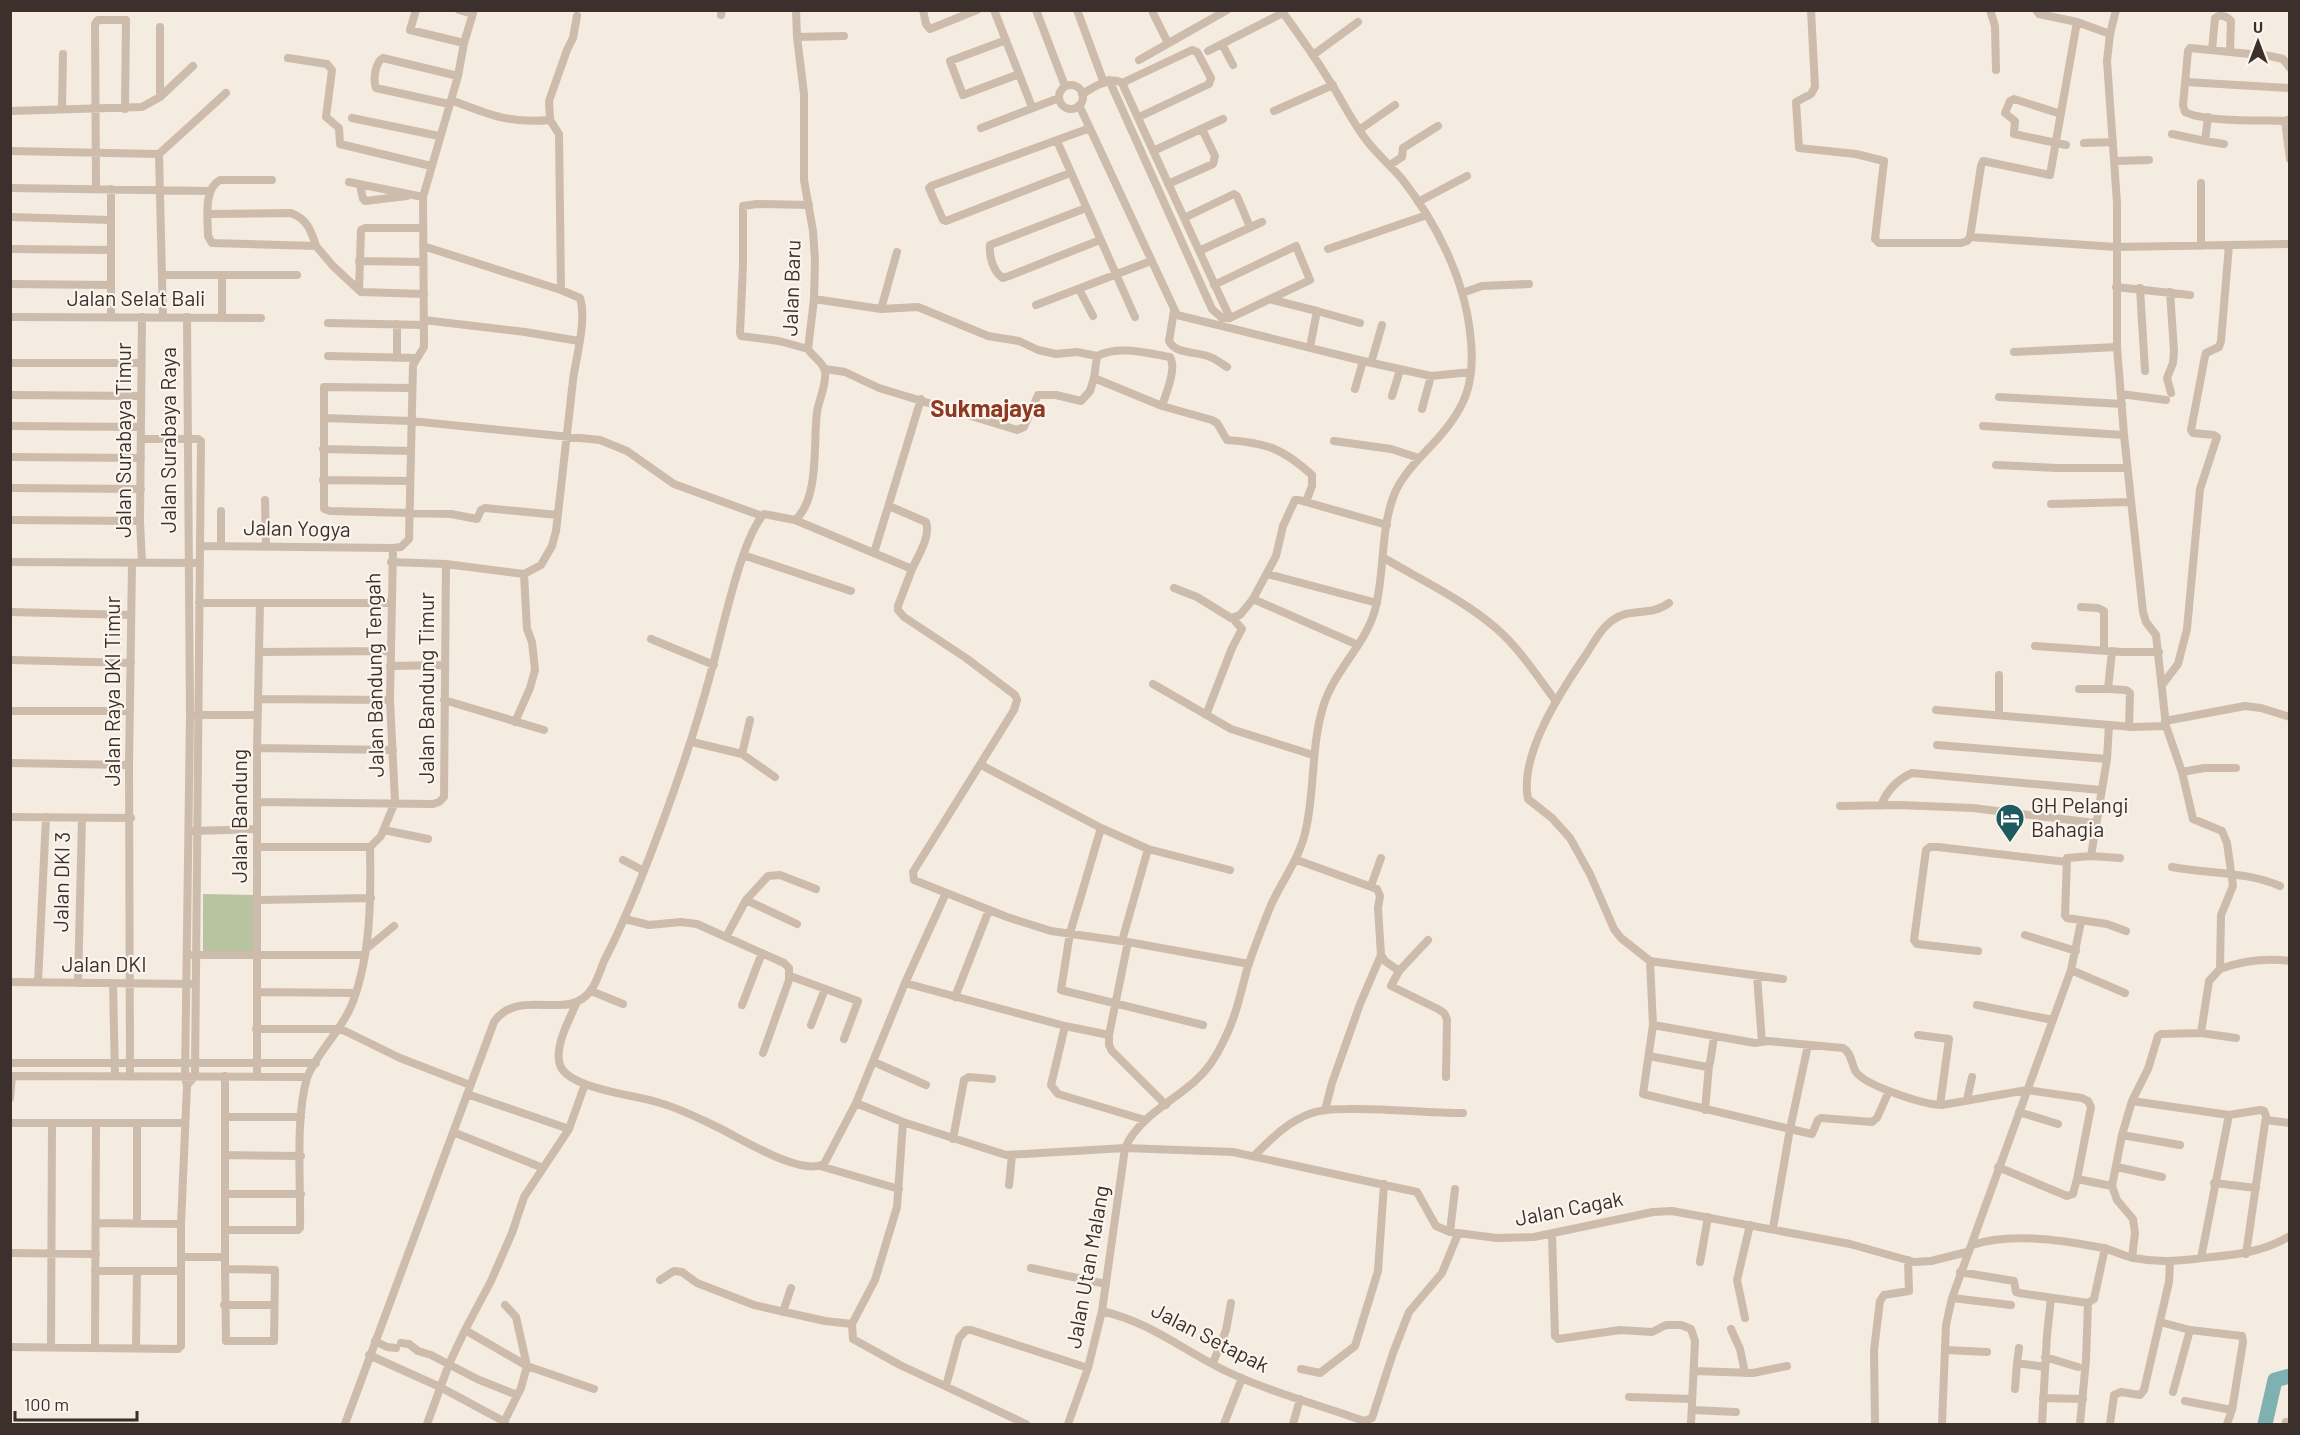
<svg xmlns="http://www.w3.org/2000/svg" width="2300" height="1435" font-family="Barlow,sans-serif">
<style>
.green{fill:#b8c4a0}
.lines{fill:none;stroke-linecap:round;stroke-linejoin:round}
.river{stroke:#7fb0b2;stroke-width:15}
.street{stroke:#cdbbac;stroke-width:8}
.labels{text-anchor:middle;stroke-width:4.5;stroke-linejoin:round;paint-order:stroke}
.street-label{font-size:21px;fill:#3b302b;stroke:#fbf5ee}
.poi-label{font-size:21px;fill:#3b302b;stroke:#fbf5ee;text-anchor:start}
.quarter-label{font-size:24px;font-weight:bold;fill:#8c3b22;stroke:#fbf5ee}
</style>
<rect width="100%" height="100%" fill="#f4ebe1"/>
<!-- green -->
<path class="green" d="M 203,894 L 255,895 L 257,953 L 203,953 Z"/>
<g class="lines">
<!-- river -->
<path class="river" d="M 2265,1424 L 2275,1380 L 2290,1376"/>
<!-- street -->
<path class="street" d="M 416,10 L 410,30 L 464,43
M 459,10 L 473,14
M 923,10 L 926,24 L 930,29 L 977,10
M 994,10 L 1032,107
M 1036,10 L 1065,86
M 1077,10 L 1104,83
M 1811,10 L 1815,87 L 1811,94 L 1796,102 L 1799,148 L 1856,154 L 1884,161 L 1875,239 L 1879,243 L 1961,243 L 1967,241 L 1970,237 L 1981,166 L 1983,161 L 2050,175 L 2077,22
M 1990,10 L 1995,26 L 1996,70
M 2036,10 L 2039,14 L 2077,22 L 2110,34
M 2116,10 L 2110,34 L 2107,61 L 2117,203 L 2117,347 L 2124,435 L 2143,612 L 2146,622 L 2156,635 L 2166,726 L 2182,772 L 2193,819 L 2222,831 L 2227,843 L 2233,886 L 2221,915 L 2220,969 L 2209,981 L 2201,1033 L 2161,1034 L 2158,1036 L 2148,1069 L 2132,1101 L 2122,1135 L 2112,1186 L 2117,1200 L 2133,1219 L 2135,1233 L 2132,1258
M 1153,13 L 1168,43
M 721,15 L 722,10
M 160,27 L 160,97
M 797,37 L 844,36
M 1006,40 L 950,61 L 963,95 L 1019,74
M 1222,44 L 1233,65
M 2212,50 L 2215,18 C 2220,14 2227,16 2231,21 L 2230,51
M 1208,51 L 1283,13
M 1313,55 L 1358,22
M 288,58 L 327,64 L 332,70 L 326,117 L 339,128 L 340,144 L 431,166
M 1139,60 L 1227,10
M 2290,68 L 2283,59 L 2270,56 L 2190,48 L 2188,51 L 2183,105 L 2185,112 C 2204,122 2262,120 2285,121 L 2290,119
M 1109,80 L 1212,309 L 1222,318 L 1230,318 L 1310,280 L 1296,246 L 1214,285
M 2186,82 L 2290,88
M 1122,83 L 1192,50 L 1197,52 L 1211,78 L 1209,84 L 1139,117
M1059 97a12 12 0 1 1 24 0a12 12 0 1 1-24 0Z
M 1082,94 C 1093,88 1110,75 1122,83 L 1230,318
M 451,100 C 487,114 510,124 550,120
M 449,104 L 376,88 C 373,80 375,62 383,58 L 458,76
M 1079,105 L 1177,315 L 1363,361 L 1431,376 L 1471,372
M 62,109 L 63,54
M 10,111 L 142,107 L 160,97 L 193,66
M 1274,111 L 1333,85
M 2061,114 L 2014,99 L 2010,101 L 2005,113 L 2015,121 L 2014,134 L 2066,145
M 2208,117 L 2205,141 L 2224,144
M 352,118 L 439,136
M 2285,121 L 2290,159
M 981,128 L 1059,98
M 1359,130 L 1395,105
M 2172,134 L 2205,141
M 1057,141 L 1135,317
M 2084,143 L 2113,142
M 10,151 L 159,154 L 226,93
M 1153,151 L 1223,119
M 159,154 L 163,318
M 2115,161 L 2149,160
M 1390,165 L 1402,157 L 1403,148 L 1438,126
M 1070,173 L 946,221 L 943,220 L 929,188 L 931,186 L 1090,128
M 272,180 L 220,180 C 203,189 208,219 208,236 L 212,243 L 316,246 L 333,266 L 361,292 L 424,294
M 349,182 L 423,197
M 2201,183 L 2201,246
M 1168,184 L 1213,164 L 1215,156 L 1202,129
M 360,185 L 363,199 L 365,201 L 407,196
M 10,188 L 210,191
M 96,189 L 95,24 L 98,20 L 126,20 L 125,109
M 111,189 L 111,317
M 1418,202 L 1467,176
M 1086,208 L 990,245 C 989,256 993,272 1003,278 L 1009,276 L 1100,240
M 208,214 L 291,213 C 307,219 311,230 316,246
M 10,217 L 111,220
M 1184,218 L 1234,194 L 1237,196 L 1250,227
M 1970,237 L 2116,247 L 2290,244
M 10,249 L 111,250
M 1328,249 L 1427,215
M 1199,251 L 1262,222
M 359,261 L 423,262
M 162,275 L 297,275
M 222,275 L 222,317
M 10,284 L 111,285
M 2116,287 L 2190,295
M 2140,288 L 2145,371
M 1079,289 L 1093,316
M 359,290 L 361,230 L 365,228 L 423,228
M 561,290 L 559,134 L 550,120 L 549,101 L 567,50 L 573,38 L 577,16
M 2170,292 L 2174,351 L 2173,363 L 2167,378 L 2171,393
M 1462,293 L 1482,286 L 1529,284
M 814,299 L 881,309 L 918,307 L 988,336 L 1019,341 L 1038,350 L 1056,354 L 1077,352 L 1097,356
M 1273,300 L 1317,311 L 1310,347
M 1036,305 L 1151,261
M 881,309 L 897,252
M 1174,311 L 1169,341 C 1176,355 1197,351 1210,357 C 1216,359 1222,364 1227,367
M 1317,311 L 1360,323
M 10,317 L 261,318
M 142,317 L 140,521 L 142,563
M 424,320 L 525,332 L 579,341
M 328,323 L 424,325
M 808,349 L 779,341 L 741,336 L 740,333 L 743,265 L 743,206 L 757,204 L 809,205
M 2014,352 L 2117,347
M 328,356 L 416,358
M 397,358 L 397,324
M 10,363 L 141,363
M 1371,363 L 1382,325
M 825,369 L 845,372 L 879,388 L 1017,430 L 1024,427 L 1038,395 L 1056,395 L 1081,401 L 1090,391 L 1094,378 L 1162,406 L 1212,420 L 1217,423 L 1227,440 C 1267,443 1282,448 1312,475 L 1312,486 L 1306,502
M 1094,378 L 1097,356 C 1119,345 1147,353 1170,357 C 1177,369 1166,393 1162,406
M 411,388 L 324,387 L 324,509 L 330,511 L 451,514 L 477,519 L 481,510 L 485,508 L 558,515
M 1355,389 L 1363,361
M 2121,394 L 2166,400
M 10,395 L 141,396
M 1392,396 L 1400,370
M 1999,397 L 2122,404
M 1422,409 L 1431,376
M 324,418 L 411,421 L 600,440 L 627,451 L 674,484 L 762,516
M 10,426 L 141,427
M 1983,426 L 2124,435
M 142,439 L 198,439 L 201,441 L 195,1076 L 187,1085
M 1334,441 L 1391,449 L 1419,458
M 323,449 L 411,451
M 10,457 L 141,458
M 1996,465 L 2057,468 L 2127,468
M 323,480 L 410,481
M 10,488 L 141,489
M 265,500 L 266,546
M 2051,504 L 2131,502
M 889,506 L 926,522 C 931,536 918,556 912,569
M 10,520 L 140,521
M 795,520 C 820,499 813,441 817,412 C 819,399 827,384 825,371 C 823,362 812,356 808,349 L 814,299 L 815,261 L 813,231 L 804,180 L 804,94 L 797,37 L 796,10
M 221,545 L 221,511
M 200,546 L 393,548 L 401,547 L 409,539 L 413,365 L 424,347 L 423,197 L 458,76 L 464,43 L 474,10
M 874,553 L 921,399
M 743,555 L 851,591
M 1384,558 C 1421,580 1464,600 1497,629 C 1520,649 1537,676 1555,700
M 10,562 L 200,563
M 391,562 L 446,564 L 524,574 L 541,565 L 552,546 L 556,531 C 562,481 567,431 573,380 C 576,357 587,321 580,298 L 561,290 L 423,246
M 1268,574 L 1377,603
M 1174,588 L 1197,597 L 1231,618 L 1240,615 L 1253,599
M 199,603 L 391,603
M 1669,603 C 1650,617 1630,607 1613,620 C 1601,628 1593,644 1585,656 C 1561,691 1519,755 1528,799 L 1552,818 L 1570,838 L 1590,874 L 1614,929 L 1621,938 L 1650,961 L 1783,979
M 2081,607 L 2098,608 L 2104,611 L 2104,650
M 10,612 L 131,615
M 651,639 L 714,665
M 1358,645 L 1253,599 L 1276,556 L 1283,526 L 1295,500 L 1299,500 L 1387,525
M 2035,646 L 2122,652 L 2159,652
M 2112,651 L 2108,689 L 2126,690 L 2130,693 L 2129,726
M 260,652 L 390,651
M 10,660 L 131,663
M 390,666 L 445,665
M 1153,684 L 1231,729 L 1313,755
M 2162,685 L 2178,664 L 2187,629 L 2200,489 L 2217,437 L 2214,435 L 2193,433 L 2191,430 L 2205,356 L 2206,353 L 2219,347 L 2221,341 L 2229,245
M 2079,689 L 2108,689
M 259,699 L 390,700
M 444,700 L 544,730
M 1936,710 L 2132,727 L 2166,726
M 10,711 L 130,711
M 196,715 L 258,715
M 1206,715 L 1232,648 L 1242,629 L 1235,621 L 1236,617
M 1999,715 L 1999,675
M 2165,721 L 2245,706 L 2261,708 L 2290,717
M 515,722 L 530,688 L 535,670 L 532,642 L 527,629 L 524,574
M 2109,725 L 2107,759 L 2091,856 L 2067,858 L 2065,915 L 2067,918 L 2107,924 L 2126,931
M 692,742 L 742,754 L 775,777
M 1937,745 L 2107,759
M 257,748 L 393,750
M 742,754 L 750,720
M 10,763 L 129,765
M 981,765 L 1101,828 L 1148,849 L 1122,941
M 2182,772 L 2204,768 L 2236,768
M 258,802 L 433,804 L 439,802 L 444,797 L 446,564
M 1840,806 L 1898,805 L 1973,808 L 2095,823
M 1881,806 C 1886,791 1898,779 1912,773 L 2101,790
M 10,817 L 131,818
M 1101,828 L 1070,933 L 1061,990 L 1203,1025
M 384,830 L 428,839
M 194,831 L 257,829
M 257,847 L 370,847
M 1148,849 L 1230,870
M 2091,856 L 2120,858
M 623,860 L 644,871
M 1297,860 L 1377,889 L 1380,896 L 1378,908 L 1381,955 L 1385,961 L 1399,971 L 1391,986 L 1438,1009 L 1444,1013 L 1447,1019 L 1446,1077
M 2172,867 C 2209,874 2245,871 2280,886
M 1371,886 L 1381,858
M 259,900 L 371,898
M 746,900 L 797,924
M 625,919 L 649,925 L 681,922 L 697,924 L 784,963 L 789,968 L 789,980 L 763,1053
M 2025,935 L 2076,951
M 726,937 L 746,900 L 768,876 L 780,875 L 816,889
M 1128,942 L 1109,1035 L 1065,1026 L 905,983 L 856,1103 L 903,1122 L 1006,1155 L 1125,1148 L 1233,1152 L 1417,1192 L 1436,1226 L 1450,1232 L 1497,1238 L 1534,1237 L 1653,1212 L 1672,1211 L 1850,1244 L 1914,1262 L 1931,1261 L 1967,1252
M 366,949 L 394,926
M 1978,951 L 1917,944 L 1914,940 L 1926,850 L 1930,847 L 1938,847 L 2067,862
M 193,955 L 365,955
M 1650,961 L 1653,1025 L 1643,1094 L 1790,1129 L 1773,1228
M 2220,969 C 2242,961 2266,958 2290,961
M 2071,970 L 2125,993
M 1399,971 L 1428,940
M 790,976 L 858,1001 L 844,1039
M 1757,976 L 1762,1042
M 10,982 L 192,984
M 38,983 L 46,817
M 78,983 L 82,818
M 113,983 L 115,1076
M 905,983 L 946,893
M 591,991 L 623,1004
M 257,992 L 355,993
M 955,997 L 989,910
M 576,1004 C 569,1021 554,1046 560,1065 C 568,1089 637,1095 660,1103 C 678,1108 694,1116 711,1124 C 736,1135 799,1177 824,1164 L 856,1103
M 742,1005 L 762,953
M 1977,1005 L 2053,1020
M 811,1025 L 825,989
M 1653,1025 L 1755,1043 L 1768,1041 L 1843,1048 C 1852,1053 1851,1064 1856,1072 C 1866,1086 1925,1105 1942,1105 L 2027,1090 L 2082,1098 L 2088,1101 L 2091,1107 L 2077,1179
M 1065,1026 L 1051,1085 L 1058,1094 L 1145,1120
M 256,1029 L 338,1029 L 345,1031 L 400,1058 L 470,1085
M 2201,1033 L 2236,1038
M 1109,1035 L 1109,1045 L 1112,1051 L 1166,1105
M 1918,1035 L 1949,1039 L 1940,1105
M 1808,1045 L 1790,1129 L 1812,1134 L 1818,1120 L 1821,1118 L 1872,1122 L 1877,1118 L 1889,1091
M 1649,1056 L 1707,1067 L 1710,1063 L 1714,1037
M 874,1062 L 926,1085
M 10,1063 L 316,1063
M 10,1076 L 307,1077
M 225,1076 L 225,1269 L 275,1270 L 274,1341 L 226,1341 L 225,1269
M 257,1076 L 257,748 L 260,603
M 130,1077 L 129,765 L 132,563
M 585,1084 L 569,1129 L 524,1197 L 512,1233 L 491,1281 L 465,1330 L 527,1366 L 594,1389
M 467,1094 L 569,1129
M 10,1098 L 12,1076
M 1967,1100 L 1972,1077
M 2132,1101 L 2229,1115 L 2201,1258
M 1325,1110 L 1332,1083 L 1360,1004 L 1381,955
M 1705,1110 L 1709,1066
M 2019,1112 L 2058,1124
M 2229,1115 L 2260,1110 L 2264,1111 L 2266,1116 L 2246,1254
M 225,1117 L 301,1117
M 2266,1120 L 2290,1123
M 903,1122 L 897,1207 L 875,1280 L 852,1324 L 853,1339 L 900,1365 L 1026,1424
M 10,1123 L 185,1123
M 453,1132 L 543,1168
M 2122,1135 L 2180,1145
M 953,1139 L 964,1080 L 969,1077 L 992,1079
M 225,1155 L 301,1156
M 1254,1156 C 1271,1139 1288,1121 1312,1113 C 1323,1109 1336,1109 1348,1109 C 1387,1108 1425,1113 1463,1113
M 820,1166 L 899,1189
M 1998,1167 L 2067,1196 L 2073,1194 L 2077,1179 L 2112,1186
M 2117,1167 L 2162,1177
M 2214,1183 L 2256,1188
M 1009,1185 L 1012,1155
M 225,1194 L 301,1194
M 96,1223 L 181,1224
M 137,1224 L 137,1124
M 225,1230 L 298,1230 L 300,1228 C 301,1185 295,1118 307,1078 C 315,1055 343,1029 352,1004 C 371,955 371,899 370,847 L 381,836 L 395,802 L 390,700 L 393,548
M 1450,1232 L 1455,1189
M 1552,1234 L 1555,1336 L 1558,1339 L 1620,1330 L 1652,1332 L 1666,1325 L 1681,1325 L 1691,1329 L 1695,1341 L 1691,1424
M 1972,1245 C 2009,1232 2064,1240 2103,1248 C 2113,1250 2123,1256 2134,1258 C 2160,1263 2176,1261 2202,1258 C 2233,1255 2262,1253 2290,1236
M 10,1253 L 96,1254
M 181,1257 L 225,1257
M 1700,1262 L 1708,1217
M 1031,1268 L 1106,1284
M 95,1271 L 181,1271
M 1960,1272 L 2014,1281 L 2016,1292 L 2019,1293 L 2088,1303
M 660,1280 L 674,1271 L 682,1272 L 697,1283 L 754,1305 L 825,1321 L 852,1324
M 1952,1298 L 2011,1305
M 224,1305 L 274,1305
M 1102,1311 C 1155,1324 1183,1351 1230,1373 C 1272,1393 1320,1405 1364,1421 L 1372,1418 L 1393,1353 L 1409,1312 L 1442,1273 L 1458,1234
M 783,1312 L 791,1288
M 1745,1318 L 1737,1280 L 1750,1225
M 2160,1322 L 2190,1330 L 2242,1336 L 2243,1342 L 2232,1410 L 2227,1424
M 1731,1329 L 1740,1349 L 1745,1373
M 375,1341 L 387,1347 L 396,1348
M 401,1343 L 409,1344 L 418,1351 L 431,1355 L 477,1379 L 517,1395
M 10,1347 L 178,1349 L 181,1346 L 181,1224 L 187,1085 L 185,1078 L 190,715 L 187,317
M 136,1347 L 137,1271
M 51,1348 L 52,1123
M 95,1348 L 96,1123
M 2019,1348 L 2017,1363 L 2045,1367
M 1946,1350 L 1987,1352
M 369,1355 L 440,1387 L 505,1422
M 2045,1357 L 2078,1367
M 1213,1363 L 1226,1330 L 1231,1303
M 1301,1369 L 1320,1373 L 1355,1346 L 1378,1271 L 1384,1184
M 1694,1371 L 1753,1373 L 1787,1366
M 946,1386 L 959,1338 L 966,1330 L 971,1330 L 1088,1368
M 2015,1389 L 2017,1363
M 2173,1392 L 2190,1330
M 1629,1397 L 1692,1399
M 2043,1398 L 2083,1399
M 2185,1401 L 2232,1410
M 1692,1410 L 1736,1412
M 2286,1422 L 2290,1422
M 345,1424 L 494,1022 C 519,986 569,1023 591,990 C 597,982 600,971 604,961 C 616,938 626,915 636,891 C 665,819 691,747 711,672 C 721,637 741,538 764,514 L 795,520 L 912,569 L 898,606 L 898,610 L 904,617 L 966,658 L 1015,695 L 1017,700 L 1014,710 L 913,872 L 914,880 L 1007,917 L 1051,931 L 1128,942 L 1249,964
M 427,1424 L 449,1364 L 465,1330
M 503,1424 L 521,1388 L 527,1366 L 516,1317 L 505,1305
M 1068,1424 L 1088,1368 L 1102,1311 L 1125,1148 C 1138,1118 1170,1103 1194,1082 C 1208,1070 1217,1056 1224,1040 C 1236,1017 1241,991 1248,966 C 1255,946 1263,925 1271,905 C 1283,879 1300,858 1306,829 C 1315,788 1311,747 1323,707 C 1334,670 1365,646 1375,610 C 1385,573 1380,531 1394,495 C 1401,477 1416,462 1429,448 C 1465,411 1477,384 1470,332 C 1464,277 1435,221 1402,179 C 1391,166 1377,154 1367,141 C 1352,122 1342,100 1329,80 C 1314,56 1298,33 1281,10
M 1224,1424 L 1242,1378
M 1293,1424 L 1300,1399
M 1875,1424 L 1874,1350 L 1880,1301 L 1884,1295 L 1909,1291 L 1908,1260
M 1942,1424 L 1946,1325 L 1952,1298 L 2071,970 L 2081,922
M 2042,1424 L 2047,1335 L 2051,1298
M 2080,1424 L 2086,1360 L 2088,1303 L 2094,1299 L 2105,1248
M 2110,1424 L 2114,1395 L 2121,1392 L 2140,1395 L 2144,1390 L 2169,1282 L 2170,1262"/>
</g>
<!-- icons -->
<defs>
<g id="hotel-pin" transform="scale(1.5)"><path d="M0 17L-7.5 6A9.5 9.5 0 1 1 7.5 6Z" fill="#1f5a5e" stroke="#fbf5ee"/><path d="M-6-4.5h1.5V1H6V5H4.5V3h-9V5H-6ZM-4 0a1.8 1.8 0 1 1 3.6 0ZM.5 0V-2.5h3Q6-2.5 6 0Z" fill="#fff"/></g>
</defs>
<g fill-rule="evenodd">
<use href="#hotel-pin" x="2010" y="818"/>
</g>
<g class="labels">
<!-- street labels -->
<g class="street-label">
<text transform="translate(792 288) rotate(-88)" y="7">Jalan Baru</text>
<text x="136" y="306">Jalan Selat Bali</text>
<text transform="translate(124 440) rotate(-90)" y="7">Jalan Surabaya Timur</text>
<text transform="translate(169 440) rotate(-90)" y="7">Jalan Surabaya Raya</text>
<text transform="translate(297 529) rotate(1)" y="7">Jalan Yogya</text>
<text transform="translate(375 675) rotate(-91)" y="7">Jalan Bandung Tengah</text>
<text transform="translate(427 688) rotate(-90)" y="7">Jalan Bandung Timur</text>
<text transform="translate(113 691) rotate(-90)" y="7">Jalan Raya DKI Timur</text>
<text transform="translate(240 816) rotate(-90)" y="7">Jalan Bandung</text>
<text transform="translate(62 882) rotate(-89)" y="7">Jalan DKI 3</text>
<text x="104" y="972">Jalan DKI</text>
<text transform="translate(1569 1209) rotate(-11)" y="7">Jalan Cagak</text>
<text transform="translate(1088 1267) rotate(-80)" y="7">Jalan Utan Malang</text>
<text transform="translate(1210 1338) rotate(27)" y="7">Jalan Setapak</text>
</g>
<!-- poi labels -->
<g class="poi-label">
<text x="2031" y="813">GH Pelangi<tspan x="2031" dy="24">Bahagia</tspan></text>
</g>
<!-- quarter labels -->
<g class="quarter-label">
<text x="988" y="417">Sukmajaya</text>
</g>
</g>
<!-- border -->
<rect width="2300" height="1435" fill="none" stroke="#3b302b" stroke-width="24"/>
<!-- north arrow -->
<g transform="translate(2258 42)" stroke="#fbf5ee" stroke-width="4.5" paint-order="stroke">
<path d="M0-4.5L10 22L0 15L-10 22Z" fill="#3b302b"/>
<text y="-9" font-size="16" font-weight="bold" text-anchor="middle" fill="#3b302b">U</text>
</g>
<!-- scale -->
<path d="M15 1411v9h122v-9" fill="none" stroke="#3b302b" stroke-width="3"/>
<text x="24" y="1411" font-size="18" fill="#3b302b" stroke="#fbf5ee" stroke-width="4.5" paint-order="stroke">100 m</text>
</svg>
